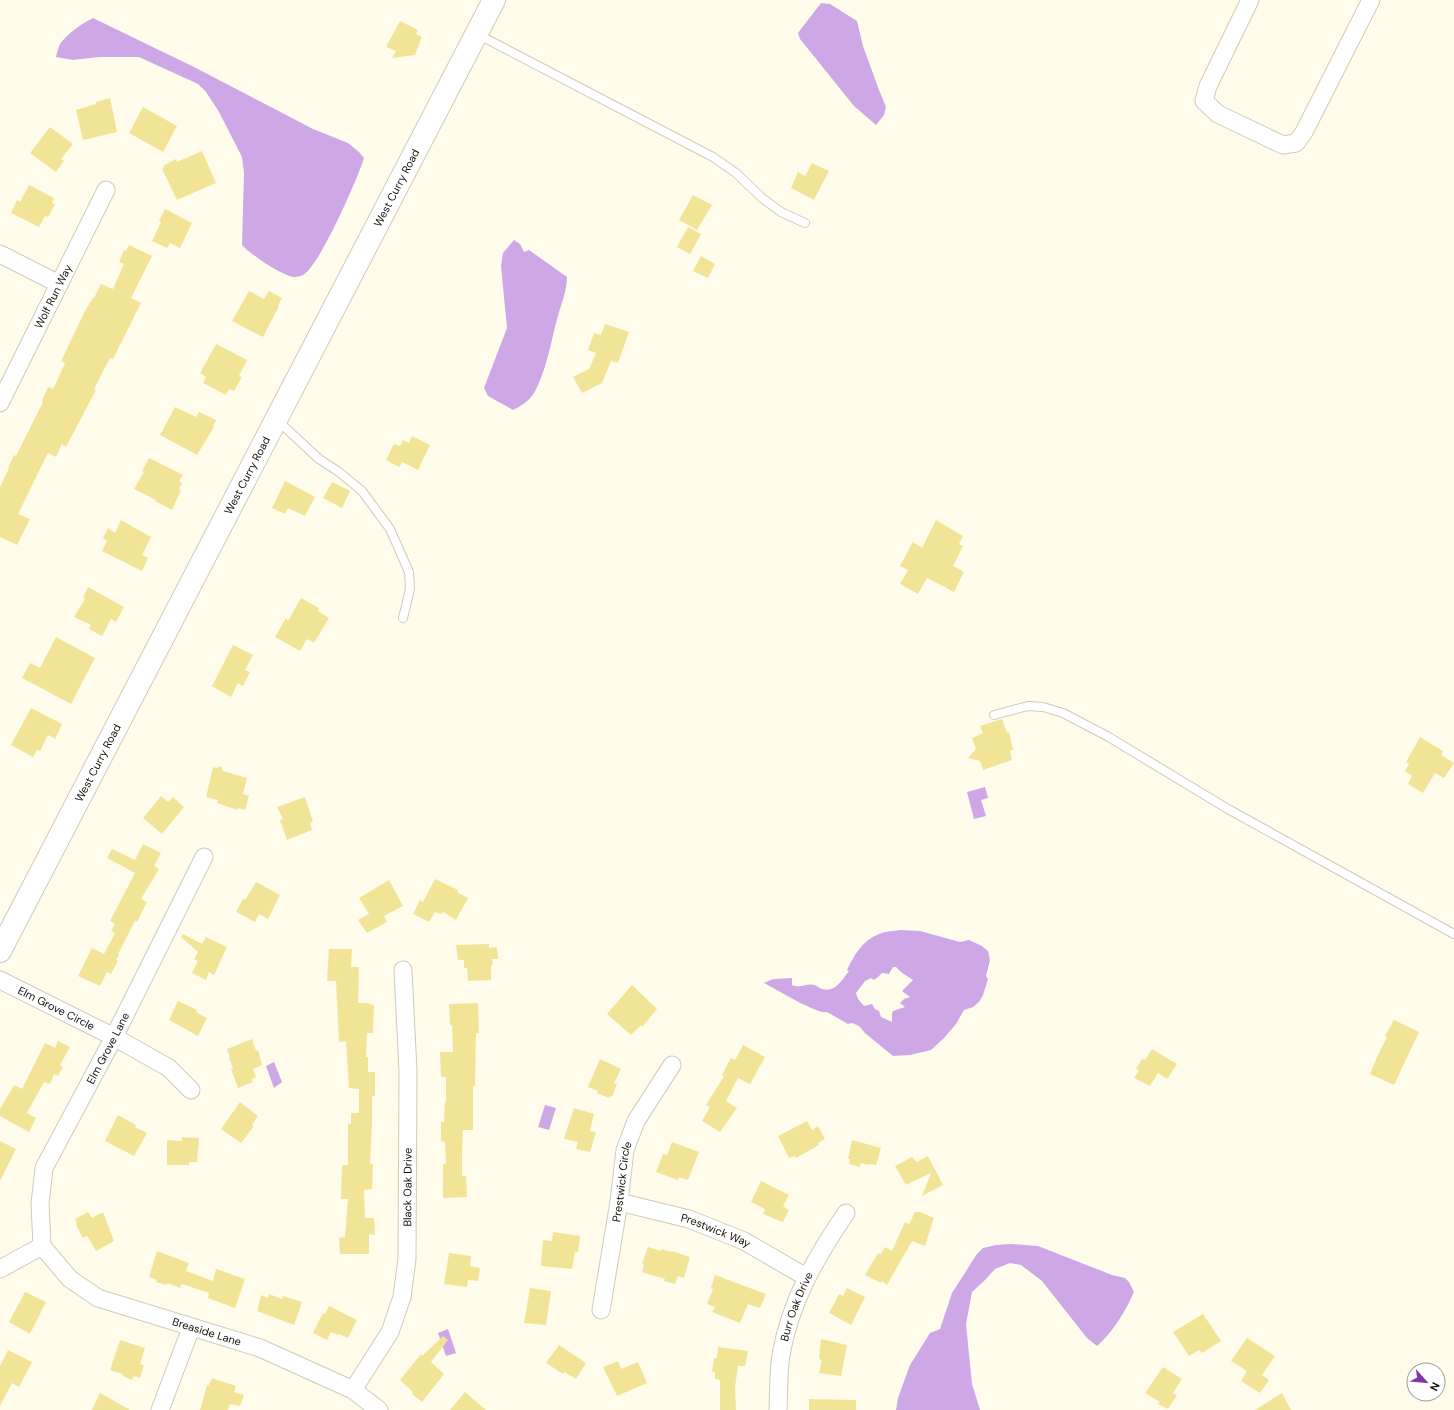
<svg xmlns="http://www.w3.org/2000/svg" width="1454" height="1410" font-family="'DM Sans',sans-serif">
<style>
.water{fill:#cea7e7;fill-rule:evenodd}
.building{fill:#f2e497}
.lines{fill:none;stroke-linecap:round;stroke-linejoin:round}
.lane-casing{stroke:#cecbba;stroke-width:10}
.street-casing{stroke:#cecbba;stroke-width:19}
.secondary-casing{stroke:#cecbba;stroke-width:24}
.lane{stroke:#fff;stroke-width:8}
.street{stroke:#fff;stroke-width:17}
.secondary{stroke:#fff;stroke-width:22}
.labels{text-anchor:middle;stroke-width:3;stroke-linejoin:round;paint-order:stroke}
.street-label{font-size:11px;fill:#11100a;stroke:#fff}
</style>
<rect width="100%" height="100%" fill="#fffceb"/>
<!-- water -->
<path class="water" d="M 821,3 L 830,4 L 857,21 L 863,46 L 879,90 L 886,107 L 884,115 L 876,125 L 854,106 L 800,39 L 798,33 Z
M 93,18 L 194,67 L 313,129 L 348,143 L 359,152 L 364,158 C 358,178 319,267 303,275 C 301,276 296,277 294,277 C 282,276 250,254 242,245 L 244,173 L 242,157 L 219,112 L 206,92 L 198,84 L 139,57 L 99,57 L 73,60 L 56,57 C 57,53 58,48 60,44 C 68,33 81,24 93,18 Z
M 514,240 L 520,244 L 524,252 L 529,250 L 567,277 C 567,291 561,304 557,319 C 551,342 546,372 534,393 C 529,401 521,406 513,410 L 488,396 L 484,388 L 507,328 L 501,266 L 503,253 Z
M 985,787 L 988,798 L 981,800 L 986,816 L 974,819 L 967,792 Z
M 901,930 L 920,931 L 960,942 L 969,940 L 982,946 L 988,951 L 990,960 L 986,976 L 988,979 L 983,995 L 979,1002 L 973,1007 L 964,1010 L 956,1024 L 944,1038 L 931,1050 L 910,1055 L 893,1056 L 865,1033 L 859,1026 L 852,1023 L 848,1024 L 827,1012 C 818,1015 776,989 764,983 L 773,979 L 792,978 L 792,985 C 801,989 806,983 814,985 C 817,985 819,988 822,989 C 835,993 842,980 849,971 L 847,970 C 854,955 863,940 879,934 C 886,931 894,931 901,930 ZM 893,967 L 896,967 L 901,972 L 913,980 L 902,991 L 910,997 L 904,999 L 900,1003 L 905,1007 L 893,1011 L 892,1014 L 892,1022 L 881,1017 L 879,1011 L 875,1009 L 872,1004 L 864,1006 L 858,999 L 856,993 L 865,981 L 871,978 L 874,980 L 878,977 L 882,973 L 889,974 Z
M 274,1062 L 282,1082 L 274,1088 L 266,1066 Z
M 545,1105 L 556,1108 L 549,1130 L 538,1127 Z
M 1011,1244 L 1038,1246 L 1112,1275 L 1125,1278 L 1129,1282 L 1134,1292 C 1125,1312 1113,1332 1097,1346 L 1087,1338 L 1042,1281 L 1021,1265 L 1010,1263 L 995,1269 L 985,1280 L 972,1292 L 966,1324 L 972,1384 L 980,1410 L 896,1410 L 898,1398 L 910,1365 L 930,1333 L 940,1329 L 952,1293 L 977,1254 L 983,1248 L 996,1245 Z
M 448,1329 L 456,1353 L 446,1356 L 438,1333 Z"/>
<!-- building -->
<path class="building" d="M 400,21 L 418,30 L 416,34 L 422,37 L 415,55 L 392,58 L 396,51 L 386,47 Z
M 110,98 L 117,132 L 83,140 L 76,110 L 96,104 L 96,102 Z
M 143,107 L 177,126 L 163,152 L 129,133 Z
M 50,127 L 73,144 L 61,159 L 64,161 L 56,172 L 30,153 Z
M 202,151 L 216,183 L 177,200 L 162,169 L 164,168 L 163,166 L 176,159 L 177,162 Z
M 812,163 L 829,171 L 814,200 L 791,188 L 798,172 L 805,176 Z
M 29,185 L 54,198 L 52,203 L 55,204 L 48,217 L 45,216 L 39,227 L 11,213 L 17,200 L 20,202 Z
M 693,195 L 712,205 L 697,230 L 679,220 Z
M 165,209 L 192,223 L 180,248 L 170,243 L 167,248 L 152,241 L 161,222 L 159,221 Z
M 688,227 L 701,234 L 690,254 L 677,247 Z
M 129,245 L 152,256 L 131,298 L 141,303 L 113,359 L 110,358 L 94,389 L 96,390 L 66,447 L 62,444 L 56,457 L 48,453 L 18,514 L 30,519 L 17,545 L 0,537 L 0,487 L 9,468 L 8,468 L 14,455 L 16,456 L 43,402 L 42,401 L 48,387 L 53,389 L 65,363 L 61,361 L 85,311 L 93,298 L 94,298 L 101,284 L 113,289 L 124,264 L 119,262 L 124,250 L 126,251 Z
M 701,256 L 715,264 L 708,278 L 693,271 Z
M 249,291 L 264,299 L 269,291 L 282,298 L 278,306 L 279,306 L 263,337 L 232,321 Z
M 605,324 L 629,332 L 618,363 L 611,361 L 602,383 L 582,393 L 573,377 L 589,369 L 596,353 L 588,350 L 594,333 L 601,335 Z
M 216,344 L 247,360 L 239,376 L 242,377 L 234,391 L 229,389 L 226,395 L 203,383 L 206,377 L 200,373 Z
M 175,407 L 196,417 L 199,412 L 216,420 L 213,426 L 214,427 L 197,455 L 160,435 Z
M 412,436 L 430,445 L 418,470 L 402,462 L 399,467 L 386,460 L 394,444 L 400,446 L 403,440 L 409,443 Z
M 149,458 L 183,475 L 179,481 L 182,483 L 179,489 L 181,490 L 172,510 L 155,501 L 156,500 L 134,489 L 144,472 L 142,471 Z
M 285,481 L 315,497 L 305,516 L 288,508 L 285,514 L 272,508 Z
M 332,482 L 350,491 L 342,508 L 323,498 Z
M 121,520 L 151,537 L 142,555 L 148,558 L 142,571 L 102,551 L 107,541 L 103,538 L 108,528 L 115,533 Z
M 936,520 L 963,536 L 959,544 L 963,546 L 953,566 L 964,572 L 954,592 L 927,578 L 918,594 L 900,584 L 908,570 L 900,566 L 913,542 L 922,548 Z
M 88,587 L 124,607 L 116,622 L 111,619 L 102,636 L 89,629 L 91,625 L 74,617 L 85,599 L 83,598 Z
M 301,598 L 319,608 L 318,611 L 329,618 L 314,643 L 307,639 L 300,651 L 275,637 L 286,618 L 288,621 Z
M 56,637 L 95,658 L 71,704 L 22,678 L 30,663 L 40,668 Z
M 233,645 L 253,655 L 245,670 L 250,672 L 243,686 L 238,683 L 231,697 L 212,686 Z
M 31,708 L 62,724 L 55,739 L 48,735 L 40,751 L 37,750 L 33,757 L 11,745 Z
M 1002,719 L 1007,733 L 1009,732 L 1013,750 L 1010,751 L 1012,760 L 983,770 L 980,761 L 968,758 L 976,749 L 972,738 L 983,733 L 980,726 Z
M 1420,737 L 1443,751 L 1441,755 L 1454,763 L 1444,778 L 1435,773 L 1423,793 L 1408,784 L 1412,776 L 1405,771 L 1409,764 L 1406,762 Z
M 221,766 L 223,771 L 247,778 L 243,794 L 249,796 L 245,810 L 238,808 L 237,810 L 217,803 L 218,800 L 206,797 L 213,767 L 216,768 Z
M 161,796 L 168,802 L 173,797 L 184,807 L 162,834 L 143,818 Z
M 305,797 L 313,822 L 310,823 L 312,830 L 287,840 L 280,820 L 283,819 L 277,807 Z
M 143,844 L 161,853 L 154,866 L 159,869 L 141,899 L 147,902 L 137,922 L 135,921 L 118,954 L 119,955 L 116,960 L 118,961 L 111,974 L 107,972 L 100,986 L 78,976 L 92,948 L 104,954 L 115,933 L 111,931 L 115,924 L 110,921 L 135,873 L 107,858 L 112,849 L 135,860 Z
M 435,879 L 458,890 L 457,892 L 468,898 L 456,920 L 443,912 L 441,914 L 435,912 L 429,922 L 413,914 L 420,900 L 423,902 Z
M 389,880 L 403,906 L 384,916 L 387,922 L 367,933 L 358,920 L 369,914 L 359,898 Z
M 256,882 L 280,895 L 268,919 L 259,914 L 255,922 L 236,912 L 243,899 L 245,900 Z
M 183,934 L 202,944 L 206,937 L 227,947 L 214,975 L 209,972 L 206,980 L 192,973 L 198,961 L 194,959 L 198,952 L 181,937 Z
M 489,944 L 489,948 L 497,947 L 498,959 L 492,959 L 493,965 L 491,965 L 491,980 L 468,981 L 467,968 L 464,968 L 464,960 L 458,960 L 456,945 Z
M 329,949 L 352,949 L 351,967 L 359,967 L 358,1003 L 369,1003 L 369,1004 L 374,1005 L 373,1033 L 367,1033 L 366,1057 L 368,1057 L 368,1072 L 375,1072 L 375,1096 L 372,1096 L 372,1124 L 370,1164 L 373,1164 L 372,1189 L 364,1190 L 365,1218 L 374,1218 L 375,1235 L 369,1234 L 369,1254 L 340,1254 L 339,1238 L 345,1237 L 348,1199 L 341,1199 L 342,1165 L 348,1165 L 348,1124 L 351,1124 L 351,1113 L 359,1113 L 359,1089 L 349,1088 L 346,1041 L 339,1042 L 336,981 L 327,981 Z
M 632,985 L 657,1009 L 642,1027 L 641,1025 L 631,1035 L 607,1014 Z
M 178,1001 L 197,1010 L 196,1012 L 207,1018 L 198,1036 L 169,1020 Z
M 478,1003 L 479,1033 L 476,1033 L 475,1086 L 473,1086 L 473,1130 L 463,1130 L 462,1152 L 462,1176 L 466,1176 L 467,1197 L 443,1198 L 443,1164 L 446,1164 L 445,1142 L 441,1141 L 441,1122 L 444,1122 L 445,1102 L 446,1102 L 446,1077 L 441,1077 L 440,1052 L 453,1052 L 452,1025 L 450,1025 L 449,1004 Z
M 1394,1020 L 1419,1032 L 1394,1085 L 1370,1074 L 1377,1057 L 1387,1037 L 1385,1036 Z
M 252,1039 L 256,1051 L 258,1050 L 262,1065 L 253,1069 L 256,1077 L 252,1079 L 253,1082 L 238,1088 L 231,1069 L 233,1068 L 229,1058 L 230,1057 L 227,1049 Z
M 58,1041 L 70,1047 L 60,1065 L 63,1067 L 58,1076 L 54,1074 L 50,1084 L 44,1082 L 27,1113 L 36,1118 L 29,1132 L 0,1116 L 0,1109 L 14,1085 L 22,1089 L 45,1043 L 55,1048 Z
M 743,1045 L 765,1057 L 750,1084 L 738,1078 L 726,1101 L 737,1108 L 720,1132 L 702,1121 L 710,1107 L 706,1105 L 724,1076 L 722,1075 L 731,1058 L 735,1060 Z
M 1152,1049 L 1177,1064 L 1167,1079 L 1158,1073 L 1150,1086 L 1134,1078 L 1139,1070 L 1136,1069 L 1142,1059 L 1145,1060 Z
M 600,1059 L 621,1069 L 614,1083 L 617,1084 L 612,1097 L 610,1096 L 609,1098 L 597,1093 L 598,1091 L 588,1087 Z
M 240,1102 L 258,1116 L 252,1125 L 254,1126 L 241,1143 L 221,1129 Z
M 574,1108 L 594,1114 L 590,1131 L 596,1132 L 590,1152 L 576,1149 L 578,1142 L 564,1139 Z
M 118,1115 L 136,1125 L 135,1127 L 147,1133 L 134,1156 L 105,1141 Z
M 807,1121 L 812,1130 L 818,1126 L 825,1139 L 818,1143 L 819,1145 L 796,1158 L 795,1156 L 789,1158 L 778,1136 Z
M 182,1137 L 199,1138 L 197,1162 L 189,1162 L 189,1165 L 167,1165 L 167,1140 L 182,1141 Z
M 852,1140 L 881,1148 L 876,1165 L 869,1164 L 868,1165 L 861,1163 L 860,1167 L 849,1164 L 850,1159 L 848,1159 Z
M 0,1141 L 16,1149 L 0,1181 Z
M 672,1142 L 699,1152 L 688,1180 L 679,1177 L 678,1180 L 656,1172 L 663,1154 L 667,1155 Z
M 928,1156 L 943,1185 L 922,1196 L 931,1173 L 906,1185 L 895,1166 L 912,1157 L 917,1162 Z
M 761,1181 L 789,1195 L 783,1206 L 789,1210 L 783,1222 L 763,1214 L 765,1209 L 751,1202 Z
M 88,1212 L 92,1218 L 103,1212 L 114,1241 L 96,1251 L 87,1236 L 83,1238 L 76,1225 L 77,1224 L 75,1219 Z
M 915,1212 L 920,1212 L 934,1218 L 925,1246 L 912,1241 L 887,1285 L 882,1281 L 881,1283 L 865,1275 L 878,1253 L 881,1254 L 885,1247 L 892,1251 L 905,1222 L 909,1224 Z
M 553,1232 L 580,1236 L 578,1252 L 575,1252 L 572,1269 L 541,1266 L 543,1240 L 552,1241 Z
M 648,1247 L 661,1251 L 661,1249 L 672,1252 L 672,1251 L 690,1257 L 684,1278 L 678,1276 L 675,1284 L 664,1281 L 665,1279 L 642,1272 L 644,1265 L 642,1264 Z
M 157,1251 L 189,1263 L 186,1271 L 213,1281 L 216,1269 L 245,1279 L 235,1308 L 208,1298 L 209,1293 L 182,1284 L 180,1288 L 167,1283 L 167,1285 L 156,1282 L 157,1280 L 149,1277 Z
M 449,1253 L 471,1256 L 470,1266 L 480,1268 L 478,1281 L 468,1280 L 467,1287 L 444,1284 Z
M 715,1275 L 766,1294 L 760,1308 L 748,1304 L 740,1323 L 712,1312 L 715,1307 L 707,1304 L 713,1289 L 711,1288 Z
M 530,1288 L 551,1291 L 546,1325 L 524,1323 Z
M 847,1288 L 865,1297 L 851,1325 L 829,1313 L 839,1294 L 843,1296 Z
M 25,1292 L 46,1302 L 30,1334 L 9,1322 Z
M 269,1294 L 282,1299 L 283,1296 L 302,1302 L 294,1325 L 257,1311 L 261,1295 L 268,1298 Z
M 329,1306 L 357,1320 L 348,1338 L 339,1334 L 338,1335 L 331,1332 L 327,1340 L 313,1333 L 323,1313 L 325,1314 Z
M 1203,1314 L 1221,1341 L 1202,1353 L 1199,1350 L 1189,1356 L 1173,1332 Z
M 443,1336 L 448,1340 L 431,1362 L 444,1374 L 422,1402 L 412,1394 L 413,1392 L 400,1380 L 421,1354 L 422,1356 Z
M 1247,1338 L 1275,1356 L 1262,1375 L 1269,1380 L 1260,1393 L 1241,1381 L 1247,1371 L 1231,1361 Z
M 821,1339 L 847,1345 L 841,1376 L 819,1373 L 822,1360 L 819,1359 Z
M 120,1340 L 145,1348 L 140,1364 L 144,1365 L 140,1378 L 134,1376 L 132,1380 L 123,1376 L 123,1374 L 110,1370 Z
M 559,1345 L 586,1363 L 576,1379 L 564,1372 L 563,1374 L 546,1363 Z
M 718,1347 L 748,1351 L 745,1366 L 738,1366 L 735,1387 L 736,1410 L 720,1410 L 720,1380 L 715,1379 L 715,1372 L 712,1372 L 714,1358 L 717,1358 Z
M 8,1350 L 32,1362 L 19,1387 L 12,1383 L 0,1406 L 0,1366 Z
M 618,1361 L 621,1369 L 638,1362 L 647,1383 L 617,1396 L 603,1367 Z
M 1163,1367 L 1182,1379 L 1173,1393 L 1177,1395 L 1168,1409 L 1158,1404 L 1160,1402 L 1145,1393 Z
M 212,1378 L 236,1386 L 234,1392 L 244,1395 L 240,1406 L 230,1404 L 228,1410 L 200,1410 L 207,1385 L 209,1385 Z
M 465,1392 L 486,1410 L 450,1410 Z
M 100,1393 L 130,1410 L 92,1410 Z
M 1282,1393 L 1291,1410 L 1255,1410 Z
M 809,1399 L 856,1400 L 856,1410 L 809,1410 Z"/>
<g class="lines">
<!-- lane casing -->
<g class="lane-casing">
<path id="lane" d="M 477,34 L 713,157 L 736,173 L 762,198 L 781,212 L 805,223
M 277,420 L 319,459 L 339,472 L 362,491 L 390,529 L 409,572 L 410,589 L 403,618
M 994,715 L 1028,706 L 1043,707 L 1063,713 L 1107,736 L 1228,809 L 1454,934"/>
</g>
<!-- street casing -->
<g class="street-casing">
<g id="street">
<path d="M 1250,0 L 1208,86 L 1204,101 L 1218,114 L 1283,145 L 1296,143 L 1304,132 L 1371,0"/>
<path d="M 0,254 L 59,284"/>
<path id="s1" d="M 0,403 L 106,190"/>
<path id="s2" d="M 0,980 L 114,1037 L 169,1068 L 191,1090"/>
<path id="s3" d="M 619,1202 L 689,1219 L 744,1241 L 806,1277"/>
<path id="s4" d="M 42,1246 L 40,1204 L 44,1168 L 114,1037 L 204,857"/>
<path id="s5" d="M 42,1246 L 70,1279 L 98,1298 L 260,1348 L 353,1390 L 379,1410"/>
<path d="M 0,1269 L 42,1246"/>
<path id="s6" d="M 601,1310 L 619,1202 L 625,1150 L 636,1121 L 672,1065"/>
<path id="s7" d="M 353,1390 L 390,1332 L 402,1297 L 407,1259 L 408,1071 L 403,970"/>
<path d="M 160,1410 L 191,1328"/>
<path id="s8" d="M 778,1410 C 779,1392 778,1372 781,1355 C 790,1302 816,1257 846,1213"/>
</g>
</g>
<!-- secondary casing -->
<g class="secondary-casing">
<g id="secondary">
<path id="s9" d="M 0,951 L 494,0"/>
</g>
</g>
<!-- lane -->
<use href="#lane" class="lane"/>
<!-- street -->
<use href="#street" class="street"/>
<!-- secondary -->
<use href="#secondary" class="secondary"/>
</g>
<g class="labels">
<!-- street labels -->
<g class="street-label">
<text dy="4" stroke="none"><textPath href="#s9" startOffset="860">West Curry Road</textPath></text>
<text dy="4" stroke="none"><textPath href="#s1" startOffset="119">Wolf Run Way</textPath></text>
<text dy="4" stroke="none"><textPath href="#s9" startOffset="536">West Curry Road</textPath></text>
<text dy="4" stroke="none"><textPath href="#s9" startOffset="212">West Curry Road</textPath></text>
<text dy="4" stroke="none"><textPath href="#s2" startOffset="63">Elm Grove Circle</textPath></text>
<text dy="4" stroke="none"><textPath href="#s4" startOffset="214">Elm Grove Lane</textPath></text>
<text dy="4" stroke="none"><textPath href="#s6" startOffset="130">Prestwick Circle</textPath></text>
<text dy="4" stroke="none"><textPath href="#s7" startOffset="216">Black Oak Drive</textPath></text>
<text dy="4" stroke="none"><textPath href="#s3" startOffset="101">Prestwick Way</textPath></text>
<text dy="4" stroke="none"><textPath href="#s8" startOffset="106">Burr Oak Drive</textPath></text>
<text dy="4" stroke="none"><textPath href="#s5" startOffset="191">Breaside Lane</textPath></text>
</g>
</g>
<!-- north arrow -->
<g transform="translate(1426 1382) rotate(117)"><circle r="19" fill="#ffffff" stroke="#a09f9d"/>
<path d="M0-3L7 15L0 10L-7 15Z" fill="#8136a8"/>
<text y="-6" font-size="11" font-weight="bold" text-anchor="middle" fill="#11100a">N</text>
</g>
</svg>
